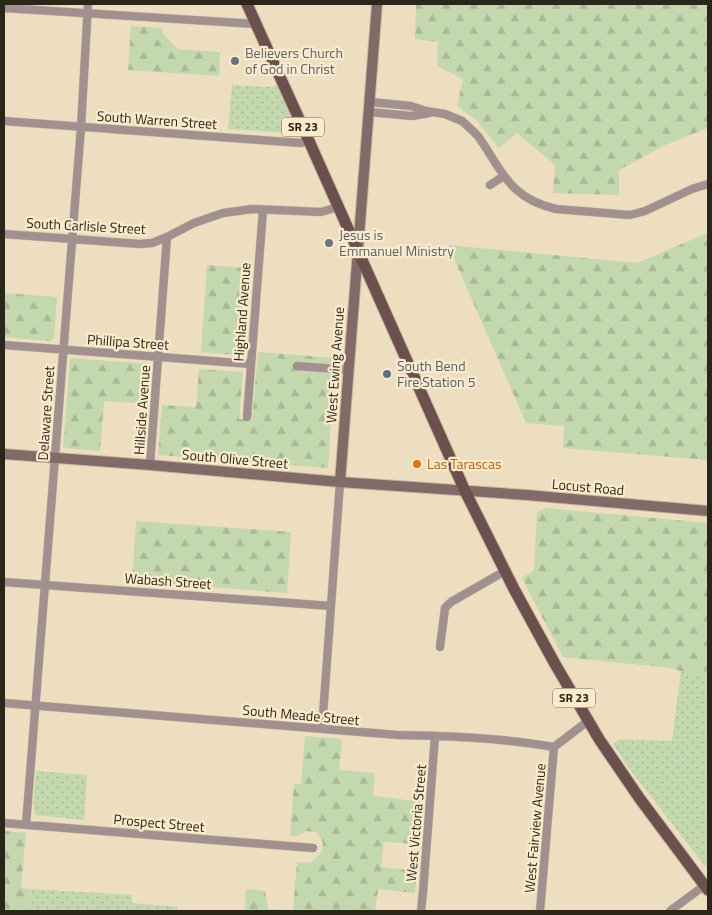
<svg xmlns="http://www.w3.org/2000/svg" width="712" height="915" font-family="'Titillium Web',sans-serif">
<style>
.grass{fill:url(#grass-dots)}
.forest{fill:url(#forest-firs)}
.lines{fill:none;stroke-linecap:round;stroke-linejoin:round}
.street-casing{stroke:#c6b99e;stroke-width:9}
.secondary-casing{stroke:#c6b99e;stroke-width:12}
.primary-casing{stroke:#c6b99e;stroke-width:13}
.street{stroke:#a1908f;stroke-width:8}
.secondary{stroke:#826a69;stroke-width:10}
.primary{stroke:#6b504e;stroke-width:11}
.worship-dot{fill:#6b7280;stroke:#faebcc;stroke-width:2}
.service-dot{fill:#5c6f8a;stroke:#faebcc;stroke-width:2}
.food-dot{fill:#e8710a;stroke:#faebcc;stroke-width:2}
.labels{text-anchor:middle;stroke-width:4.5;stroke-linejoin:round;paint-order:stroke}
.shield{fill:#faebcc;stroke:#69614f;stroke-width:1}
.shield-label{font-size:12px;font-weight:bold;fill:#2b261a}
.worship-label{font-size:14px;fill:#5b616d;stroke:#faebcc;text-anchor:start}
.street-label{font-size:14px;fill:#2b261a;stroke:#faebcc}
.service-label{font-size:14px;fill:#4e5e75;stroke:#faebcc;text-anchor:start}
.food-label{font-size:14px;fill:#c56008;stroke:#faebcc;text-anchor:start}
</style>
<defs>
<pattern id="grass-dots" width="8" height="8" patternUnits="userSpaceOnUse" patternTransform="scale(1.25)"><rect width="8" height="8" fill="#c3d8ac"/><path d="M2 2h.1M6 6h.1" fill="none" stroke="#a8b993" stroke-width="1.8" stroke-linecap="round"/></pattern>
<pattern id="forest-firs" width="22" height="20" patternUnits="userSpaceOnUse" patternTransform="scale(1.25)"><rect width="22" height="20" fill="#c3d8ac"/><path d="M5 1l3.5 6h-7zM16 11l3.5 6h-7z" fill="#a8b993"/></pattern>
</defs>
<rect width="100%" height="100%" fill="#eddebf"/>
<!-- grass -->
<path class="grass" d="M 232,85 L 271,87 L 277,86 L 300,134 L 228,129 Z
M 681,671 L 708,680 L 708,870 L 628,767 L 613,744 L 620,739 L 672,741 Z
M 36,771 L 87,775 L 84,820 L 35,815 L 33,803 Z
M 32,889 L 132,895 L 132,903 L 177,907 L 177,911 L 30,911 Z"/>
<!-- forest -->
<path class="forest" d="M 416,4 L 708,4 L 708,128 L 663,146 L 619,170 L 619,195 L 553,193 L 555,165 L 517,133 L 499,148 L 476,120 L 457,106 L 463,79 L 437,66 L 438,42 L 415,39 Z
M 131,26 L 162,28 L 163,34 L 178,49 L 220,52 L 219,76 L 128,70 Z
M 708,233 L 708,460 L 563,448 L 564,426 L 526,423 L 448,245 L 637,263 Z
M 207,265 L 245,268 L 238,351 L 234,355 L 201,352 Z
M 4,293 L 57,297 L 54,338 L 50,341 L 4,337 Z
M 258,352 L 335,358 L 328,468 L 158,455 L 162,405 L 196,407 L 199,369 L 243,372 L 239,419 L 252,420 Z
M 70,358 L 150,364 L 152,367 L 149,404 L 104,401 L 100,451 L 63,448 Z
M 545,508 L 708,523 L 708,680 L 671,668 L 563,657 L 522,578 L 534,570 L 537,512 Z
M 136,521 L 291,532 L 287,593 L 132,581 Z
M 305,736 L 342,739 L 339,770 L 375,773 L 373,796 L 424,802 L 419,844 L 384,842 L 381,867 L 417,871 L 415,893 L 378,889 L 375,911 L 245,911 L 246,889 L 265,891 L 268,909 L 293,910 L 297,862 L 310,863 C 323,854 328,844 316,832 L 306,831 L 298,836 L 290,836 L 294,784 L 301,784 Z
M 4,831 L 26,833 L 21,888 L 32,889 L 30,911 L 4,911 Z"/>
<g class="lines">
<!-- street casing -->
<g class="street-casing">
<path id="street" d="M 4,8 L 256,24
M 370,102 L 411,106 L 426,111 L 445,114 L 462,121 L 473,131 L 478,136 C 503,172 509,198 556,209 L 630,215 L 645,211 L 692,189 L 708,184
M 369,112 L 412,116 L 429,113
M 4,121 L 300,143 L 309,141
M 490,185 L 504,176
M 4,234 L 140,244 L 152,243 L 167,237 L 194,223 L 223,213 L 252,209 L 321,212 L 338,207
M 4,345 L 251,364
M 297,366 L 349,370
M 247,417 L 263,210
M 150,465 L 167,237
M 4,582 L 331,606
M 440,647 L 445,608 L 451,602 L 505,571
M 4,703 L 398,735 C 450,736 503,738 554,747 L 588,721
M 322,729 L 340,482
M 4,823 L 313,848
M 26,825 L 81,127 L 88,4
M 421,911 L 423,892 L 435,736
M 540,911 L 554,747
M 670,911 L 705,885"/>
</g>
<!-- secondary casing -->
<g class="secondary-casing">
<path id="secondary" d="M 4,454 L 150,465 L 340,482 L 527,495 L 708,511
M 340,482 L 377,4"/>
</g>
<!-- primary casing -->
<g class="primary-casing">
<path id="primary" d="M 247,4 L 309,141 L 465,491 L 514,589 L 555,664 L 599,739 L 640,799 L 708,890"/>
</g>
<!-- street -->
<use href="#street" class="street"/>
<!-- secondary -->
<use href="#secondary" class="secondary"/>
<!-- primary -->
<use href="#primary" class="primary"/>
</g>
<!-- markers -->
<g class="worship-dot">
<circle cx="235" cy="61" r="5"/>
<circle cx="329" cy="243" r="5"/>
</g>
<circle class="service-dot" cx="387" cy="374" r="5"/>
<circle class="food-dot" cx="417" cy="464" r="5"/>
<g class="labels">
<!-- shield labels -->
<g class="shield">
<rect x="282" y="117.5" width="42" height="19" rx="4"/>
<rect x="553" y="688.5" width="42" height="19" rx="4"/>
</g>
<g class="shield-label">
<text x="303" y="131">SR 23</text>
<text x="574" y="702">SR 23</text>
</g>
<!-- worship labels -->
<g class="worship-label">
<text x="245" y="58">Believers Church<tspan x="245" dy="16">of God in Christ</tspan></text>
<text x="339" y="240">Jesus is<tspan x="339" dy="16">Emmanuel Ministry</tspan></text>
</g>
<!-- street labels -->
<g class="street-label">
<text transform="translate(157 120) rotate(4)" y="5">South Warren Street</text>
<text transform="translate(86 226) rotate(3)" y="5">South Carlisle Street</text>
<text transform="translate(242 312) rotate(-86)" y="5">Highland Avenue</text>
<text transform="translate(128 342) rotate(4)" y="5">Phillipa Street</text>
<text transform="translate(335 365) rotate(-86)" y="5">West Ewing Avenue</text>
<text transform="translate(142 410) rotate(-86)" y="5">Hillside Avenue</text>
<text transform="translate(46 413) rotate(-86)" y="5">Delaware Street</text>
<text transform="translate(235 459) rotate(5)" y="5">South Olive Street</text>
<text transform="translate(588 487) rotate(5)" y="5">Locust Road</text>
<text transform="translate(168 581) rotate(4)" y="5">Wabash Street</text>
<text transform="translate(301 715) rotate(5)" y="5">South Meade Street</text>
<text transform="translate(159 823) rotate(5)" y="5">Prospect Street</text>
<text transform="translate(416 823) rotate(-85)" y="5">West Victoria Street</text>
<text transform="translate(535 828) rotate(-85)" y="5">West Fairview Avenue</text>
</g>
<!-- service labels -->
<g class="service-label">
<text x="397" y="371">South Bend<tspan x="397" dy="16">Fire Station 5</tspan></text>
</g>
<!-- food labels -->
<g class="food-label">
<text x="427" y="469">Las Tarascas</text>
</g>
</g>
<!-- border -->
<rect width="712" height="915" fill="none" stroke="#2b261a" stroke-width="10"/>
</svg>
